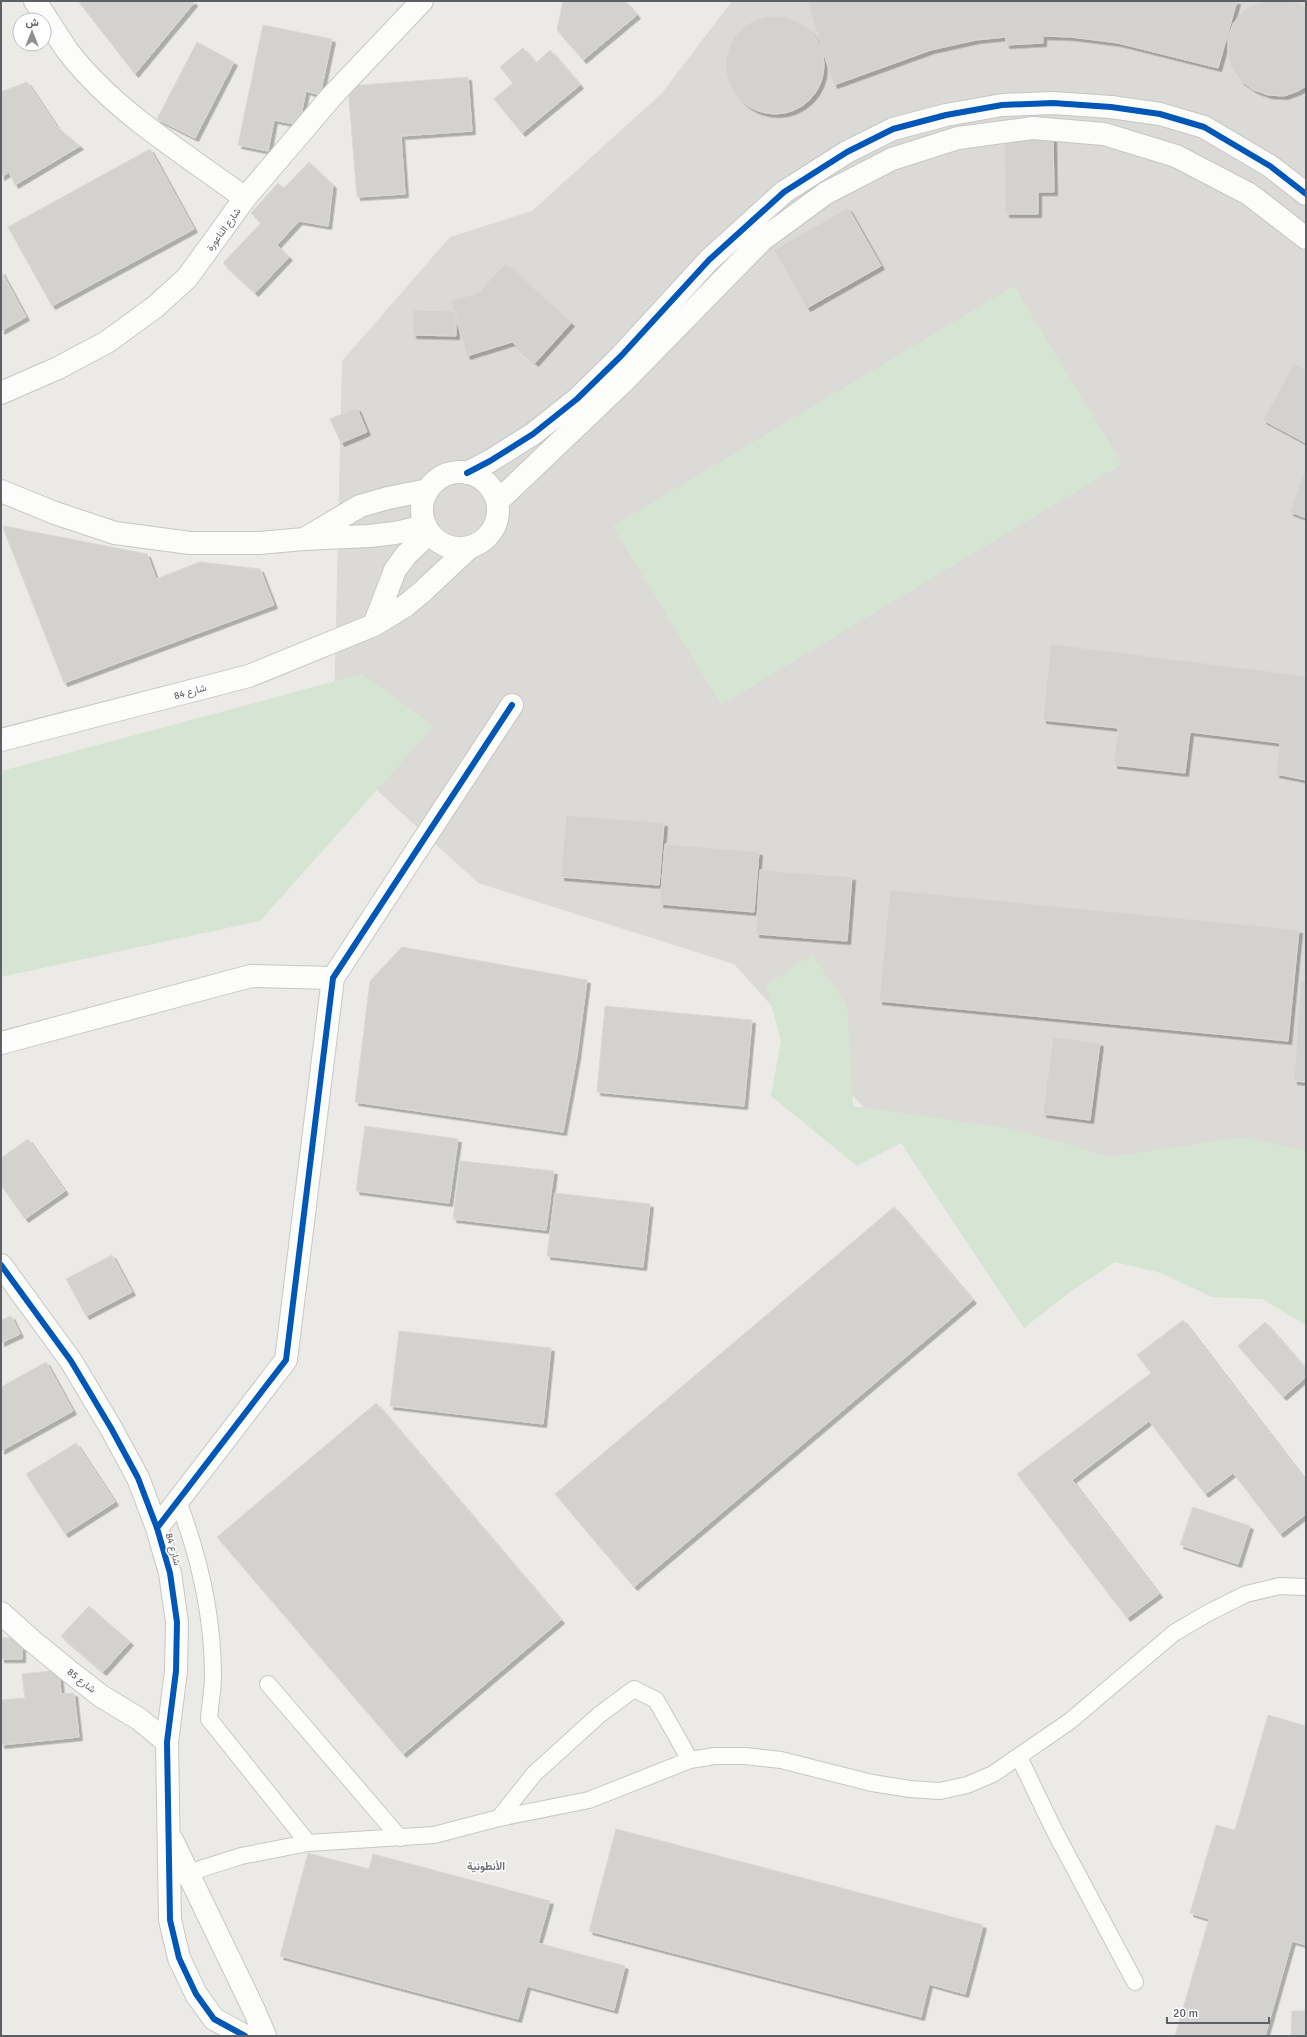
<svg xmlns="http://www.w3.org/2000/svg" width="1307" height="2037" font-family="Signika,Vazirmatn,sans-serif">
<style>
.education{fill:#dcdad6}
.green{fill:#d6e5d3}
.building{fill:#d3d2cf;stroke:#dad9d6;filter:url(#shadow)}
.lines{fill:none;stroke-linecap:round;stroke-linejoin:round}
.lane-casing{stroke:#c7c7c7;stroke-width:18}
.street-casing{stroke:#c7c7c7;stroke-width:24}
.secondary-casing{stroke:#c6c6c7;stroke-width:24}
.lane{stroke:#fcfcfb;stroke-width:16}
.street{stroke:#fcfcfb;stroke-width:22}
.secondary{stroke:#fcfcfb;stroke-width:22}
.cycleway-casing{stroke:#fff;stroke-width:8}
.cycleway{stroke:#0057b8;stroke-width:6}
.labels{text-anchor:middle;stroke-width:3;stroke-linejoin:round;paint-order:stroke}
.street-label{font-size:10px;fill:#5c5f63;stroke:#fff}
.neighbourhood-label{font-size:11px;font-weight:bold;fill:#6d7175;stroke:#fff}
</style>
<defs>
<filter id="shadow"><feDropShadow dx="3.5" dy="3.5" stdDeviation="0" flood-color="#0004"/></filter>
</defs>
<rect width="100%" height="100%" fill="#ebeae6"/>
<!-- education -->
<path class="education" d="M 732,1 L 1306,1 L 1306,1214 L 866,1110 L 734,964 L 478,883 L 333,750 L 342,361 L 450,237 L 532,211 L 662,93 Z"/>
<!-- green -->
<path class="green" d="M 1014,286 L 1122,464 L 721,705 L 613,526 Z
M 362,674 L 434,726 L 260,921 L 1,977 L 1,771 Z
M 812,955 L 847,1005 L 853,1106 L 1013,1129 L 1111,1157 L 1243,1137 L 1306,1151 L 1306,1325 L 1262,1299 L 1212,1297 L 1161,1273 L 1115,1262 L 1070,1292 L 1024,1328 L 901,1143 L 857,1166 L 771,1096 L 781,1041 L 766,985 Z"/>
<!-- building -->
<path class="building" d="M 78,1 L 193,1 L 194,3 L 135,74 Z
M 563,1 L 625,1 L 637,15 L 583,60 L 557,30 Z
M 807,1 L 1237,1 L 1218,68 L 1118,43 L 1071,37 L 1043,36 L 1043,43 L 1006,45 L 1006,37 L 976,40 L 931,50 L 834,85 Z
M 1261,1 L 1294,1 L 1306,8 L 1306,86 L 1298,91 L 1284,96 L 1268,95 L 1254,90 L 1241,81 L 1232,68 L 1228,54 L 1228,38 L 1233,24 L 1243,11 Z
M726 65a49 49 0 1 1 98 0a49 49 0 1 1-98 0Z
M 263,25 L 332,39 L 320,95 L 306,91 L 299,125 L 274,120 L 268,151 L 238,145 Z
M 197,42 L 234,62 L 195,138 L 157,119 Z
M 523,48 L 536,63 L 550,50 L 580,85 L 522,133 L 494,99 L 513,83 L 500,67 Z
M 468,77 L 472,131 L 401,136 L 405,194 L 357,197 L 348,86 Z
M 27,82 L 57,127 L 80,146 L 15,185 L 9,172 L 1,177 L 1,92 Z
M 1053,137 L 1054,192 L 1038,192 L 1038,214 L 1006,214 L 1004,138 Z
M 150,149 L 194,229 L 52,306 L 8,227 Z
M 309,162 L 333,185 L 328,226 L 299,221 L 277,245 L 289,257 L 255,293 L 223,263 L 261,223 L 251,213 L 278,183 L 284,188 Z
M 848,208 L 881,266 L 807,308 L 774,250 Z
M 506,263 L 571,323 L 535,363 L 512,342 L 467,356 L 451,301 L 478,293 Z
M 1,271 L 26,317 L 1,331 Z
M 413,310 L 456,311 L 456,336 L 413,335 Z
M 1294,364 L 1306,370 L 1306,443 L 1263,420 Z
M 357,408 L 367,432 L 341,443 L 330,419 Z
M 1306,467 L 1306,518 L 1290,512 Z
M 4,526 L 147,554 L 156,579 L 200,562 L 260,569 L 274,605 L 64,683 L 3,528 Z
M 1051,644 L 1306,676 L 1306,780 L 1276,774 L 1280,743 L 1190,732 L 1185,773 L 1114,765 L 1118,728 L 1043,720 Z
M 566,815 L 664,823 L 659,885 L 561,877 Z
M 665,844 L 759,852 L 754,912 L 660,904 Z
M 760,870 L 852,877 L 847,941 L 756,934 Z
M 890,890 L 1299,930 L 1288,1041 L 879,1001 Z
M 402,947 L 587,980 L 577,1056 L 563,1132 L 355,1102 L 370,981 Z
M 1301,980 L 1306,981 L 1306,1082 L 1294,1081 Z
M 605,1006 L 752,1020 L 744,1106 L 597,1092 Z
M 1053,1037 L 1100,1043 L 1090,1120 L 1043,1114 Z
M 365,1126 L 458,1139 L 449,1203 L 356,1191 Z
M 28,1139 L 65,1191 L 25,1219 L 1,1185 L 1,1158 Z
M 460,1161 L 554,1171 L 546,1230 L 453,1219 Z
M 555,1193 L 650,1204 L 643,1267 L 547,1256 Z
M 894,1207 L 973,1300 L 634,1587 L 555,1494 Z
M 112,1255 L 132,1292 L 86,1316 L 66,1279 Z
M 11,1316 L 20,1334 L 1,1343 L 1,1320 Z
M 1183,1320 L 1306,1481 L 1306,1514 L 1280,1534 L 1233,1473 L 1205,1494 L 1149,1421 L 1072,1480 L 1159,1594 L 1127,1618 L 1017,1474 L 1151,1373 L 1137,1355 Z
M 1265,1322 L 1306,1369 L 1306,1377 L 1283,1397 L 1238,1346 Z
M 399,1331 L 551,1348 L 543,1424 L 390,1406 Z
M 46,1362 L 73,1411 L 1,1451 L 1,1387 Z
M 376,1403 L 561,1620 L 403,1754 L 217,1537 Z
M 76,1443 L 115,1502 L 65,1534 L 26,1474 Z
M 1193,1507 L 1250,1526 L 1238,1564 L 1180,1545 Z
M 89,1606 L 130,1642 L 103,1672 L 61,1636 Z
M 1,1638 L 22,1638 L 22,1659 L 1,1659 Z
M 59,1670 L 61,1694 L 74,1693 L 79,1737 L 1,1745 L 1,1700 L 25,1698 L 22,1674 Z
M 1268,1715 L 1306,1726 L 1306,1945 L 1292,1941 L 1265,2036 L 1175,2036 L 1209,1919 L 1190,1913 L 1216,1825 L 1235,1830 Z
M 616,1829 L 983,1925 L 965,1994 L 929,1984 L 921,2017 L 589,1931 Z
M 308,1853 L 369,1869 L 373,1854 L 550,1901 L 538,1943 L 625,1966 L 614,2010 L 527,1986 L 518,2019 L 280,1956 Z
M 1292,2011 L 1306,2011 L 1306,2036 L 1291,2036 Z"/>
<g class="lines">
<!-- lane casing -->
<g class="lane-casing">
<path id="lane" d="M 178,1501 C 199,1556 213,1616 213,1676 C 213,1690 210,1705 209,1719 L 308,1843
M 268,1684 L 400,1838
M 1019,1757 L 1054,1830 L 1135,1982
M 499,1818 L 534,1774 L 599,1715 L 634,1689 L 656,1700 L 690,1760
M 178,1876 L 241,1856 L 308,1843 L 434,1835 L 499,1818 L 589,1800 L 690,1760 L 715,1756 L 745,1756 L 781,1760 L 872,1783 L 910,1789 L 940,1791 L 967,1785 L 993,1774 L 1070,1721 L 1174,1633 L 1208,1613 L 1246,1594 L 1280,1586 L 1306,1587"/>
</g>
<!-- street casing -->
<g class="street-casing">
<path id="street" d="M 35,1 C 46,17 56,34 67,50 C 112,110 185,154 245,198
M 1,393 L 58,368 L 107,342 L 155,307 L 187,278 L 245,198 L 332,96 L 422,1
M 374,625 L 395,570 L 406,555 L 429,533
M 1,740 L 249,676 L 374,625 L 405,606 L 422,592 L 470,547
M 1,1043 L 251,976 L 333,978
M 1,1265 L 71,1361 L 111,1428 L 138,1478 L 157,1528 L 170,1573 L 177,1622 L 176,1671 L 167,1742 L 170,1920 L 179,1958 L 196,1994 L 214,2019 L 245,2036
M 157,1528 L 286,1360 L 333,978 L 512,705
M 1,1613 L 31,1640 L 69,1671 L 101,1696 L 139,1719 L 167,1742
M 172,1840 L 254,2010 L 265,2036"/>
</g>
<!-- secondary casing -->
<g class="secondary-casing">
<path id="secondary" d="M422 510a38 38 0 1 1 76 0a38 38 0 1 1-76 0Z
M 467,473 L 490,461 L 533,434 L 577,399 L 621,356 L 709,260 L 784,192 L 847,152 L 893,129 L 946,115 L 1002,105 L 1053,103 L 1111,107 L 1160,114 L 1204,127 L 1270,166 L 1306,194
M 1,491 L 55,513 L 115,533 L 190,543 L 259,543 L 304,539 L 369,536 L 395,533 L 426,526
M 497,502 L 624,381 L 762,240 L 826,193 L 892,159 L 958,138 L 1033,128 L 1104,134 L 1176,156 L 1249,194 L 1306,238
M 304,539 L 360,506 L 388,498 L 428,490"/>
</g>
<!-- lane -->
<use href="#lane" class="lane"/>
<!-- street -->
<use href="#street" class="street"/>
<!-- secondary -->
<use href="#secondary" class="secondary"/>
<!-- cycleway casing -->
<g class="cycleway-casing">
<path id="cycleway" d="M 467,473 L 490,461 L 533,434 L 577,399 L 621,356 L 709,260 L 784,192 L 847,152 L 893,129 L 946,115 L 1002,105 L 1053,103 L 1111,107 L 1160,114 L 1204,127 L 1270,166 L 1306,194
M 1,1265 L 71,1361 L 111,1428 L 138,1478 L 157,1528 L 170,1573 L 177,1622 L 176,1671 L 167,1742 L 170,1920 L 179,1958 L 196,1994 L 214,2019 L 245,2036
M 157,1528 L 286,1360 L 333,978 L 512,705"/>
</g>
<!-- cycleway -->
<use href="#cycleway" class="cycleway"/>
</g>
<g class="labels">
<!-- street labels -->
<g class="street-label">
<text transform="translate(223 229) rotate(-54)" y="4">شارع الناعورة</text>
<text transform="translate(190 691) rotate(-15)" y="4">شارع 84</text>
<text transform="translate(174 1549) rotate(74)" y="4">شارع 84</text>
<text transform="translate(82 1680) rotate(38)" y="4">شارع 85</text>
</g>
<!-- neighbourhood labels -->
<g class="neighbourhood-label">
<text x="486" y="1870">الأنطونية</text>
</g>
</g>
<!-- border -->
<rect width="1307" height="2037" fill="none" stroke="#5c5f63" stroke-width="4"/>
<!-- north arrow -->
<g transform="translate(32 32)"><circle r="19" fill="#ffffff" stroke="#bebfc1"/>
<path d="M0-3L7 15L0 10L-7 15Z" fill="#8e9091"/>
<text y="-6" font-size="11" font-weight="bold" text-anchor="middle" fill="#5c5f63">ش</text>
</g>
<!-- scale -->
<path d="M1167 2017v6h102v-6" fill="none" stroke="#5c5f63" stroke-width="2"/>
<text x="1173" y="2017" font-size="12" fill="#5c5f63" stroke="#ffffff" stroke-width="3" paint-order="stroke">20 m</text>
</svg>
